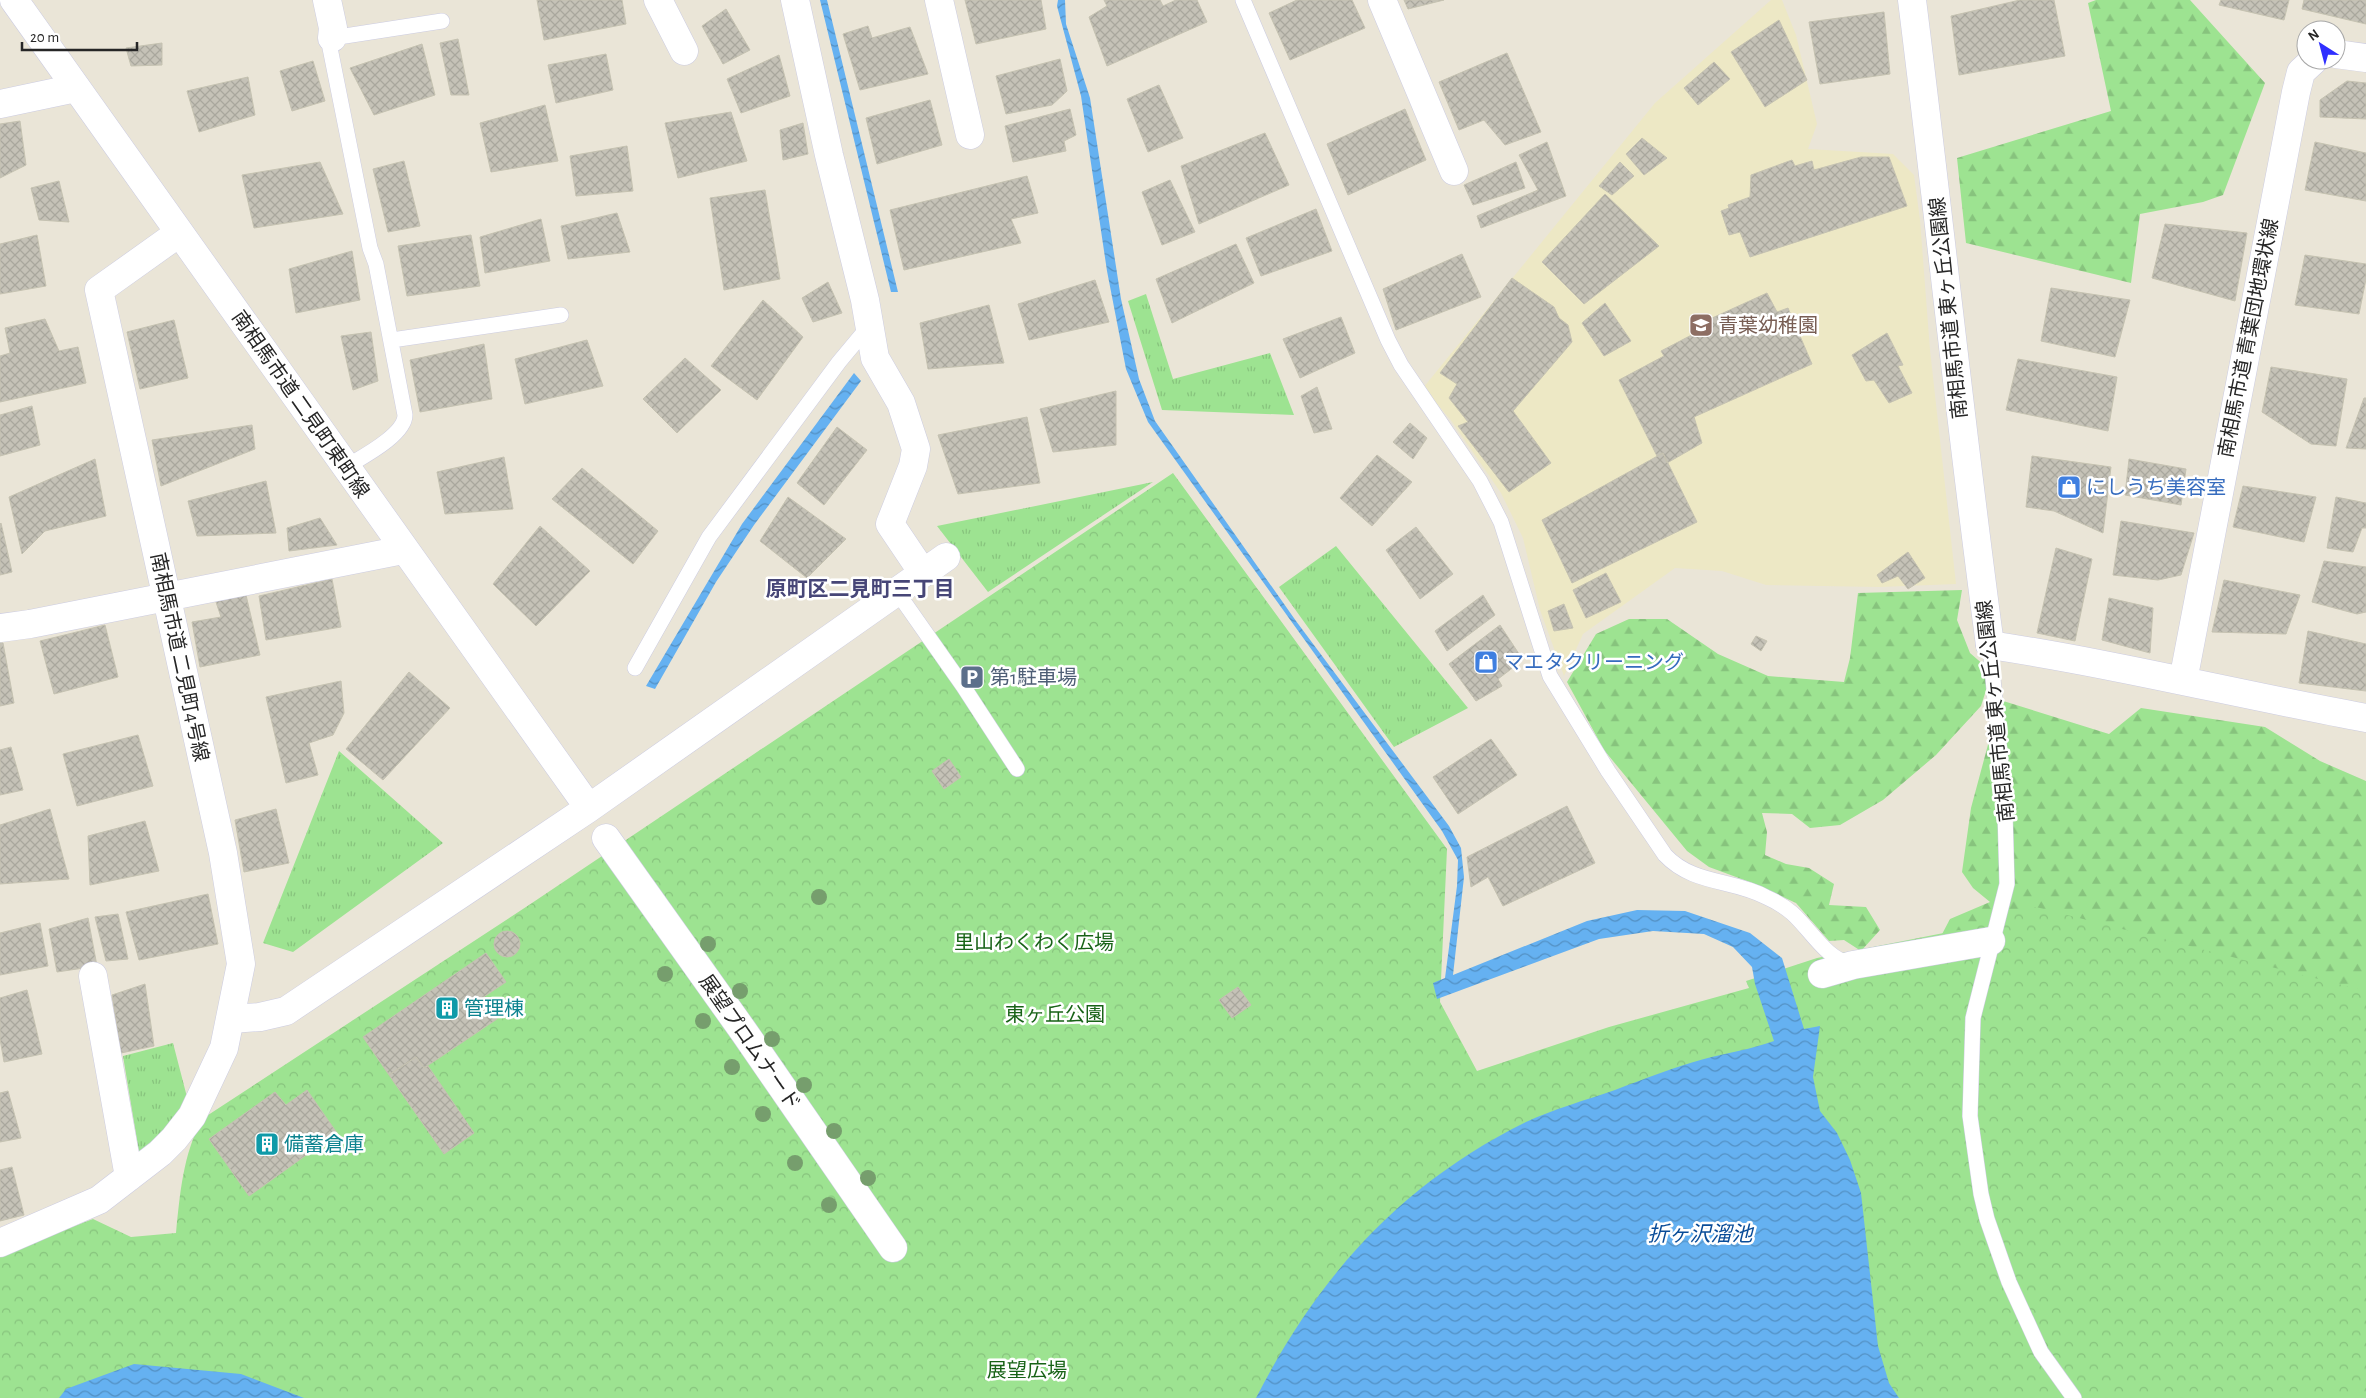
<svg xmlns="http://www.w3.org/2000/svg" width="2366" height="1398" font-family="'Alegreya Sans','Noto Sans JP',sans-serif">
<style>
.education{fill:#ede8c5}
.grass{fill:url(#grass-tufts)}
.forest{fill:url(#forest-firs)}
.park{fill:url(#park-crowns)}
.water{fill:url(#water-waves)}
.building{fill:url(#building-cross-hatch);stroke:#c5c2b1}
.lines{fill:none;stroke-linecap:round;stroke-linejoin:round}
.lane-casing{stroke:#cccce1;stroke-width:16}
.street-casing{stroke:#cccce1;stroke-width:29}
.secondary-casing{stroke:#cccce1;stroke-width:29}
.lane{stroke:#fff;stroke-width:15}
.street{stroke:#fff;stroke-width:28}
.secondary{stroke:#fff;stroke-width:28}
.tree{fill:#769e6d}
.labels{text-anchor:middle;stroke-width:5;stroke-linejoin:round;paint-order:stroke}
.street-label{font-size:20px;fill:#262626;stroke:#fff}
.education-label{font-size:20px;fill:#785e54;stroke:#fff;text-anchor:start}
.shop-label{font-size:20px;fill:#366cbe;stroke:#fff;text-anchor:start}
.service-label{font-size:20px;fill:#4e5e75;stroke:#fff;text-anchor:start}
.park-label{font-size:20px;fill:#186317;stroke:#fff}
.culture-label{font-size:20px;fill:#0d838f;stroke:#fff;text-anchor:start}
.neighbourhood-label{font-size:21px;font-weight:bold;fill:#474677;stroke:#fff}
.water-label{font-size:21px;font-style:italic;fill:#094c98;stroke:#fff}
</style>
<defs>
<pattern id="grass-tufts" width="24" height="20" patternUnits="userSpaceOnUse" patternTransform="scale(1.25)"><rect width="24" height="20" fill="#9de391"/><path d="M3 7l-1-3M5 7V3M7 7l1-3M15 17l-1-3M17 17v-4M19 17l1-3" fill="none" stroke="#87c37d"/></pattern>
<pattern id="forest-firs" width="22" height="20" patternUnits="userSpaceOnUse" patternTransform="scale(1.25)"><rect width="22" height="20" fill="#9de391"/><path d="M5 1l3.5 6h-7zM16 11l3.5 6h-7z" fill="#87c37d"/></pattern>
<pattern id="park-crowns" width="20" height="18" patternUnits="userSpaceOnUse" patternTransform="scale(1.25)"><rect width="20" height="18" fill="#9de391"/><path d="M2 6a3 3 0 1 1 6 0M12 15a3 3 0 1 1 6 0" fill="none" stroke="#87c37d"/></pattern>
<pattern id="water-waves" width="16" height="10" patternUnits="userSpaceOnUse" patternTransform="scale(1.25)"><rect width="16" height="10" fill="#65b1f1"/><path d="M0 5q4-4 8 0t8 0" fill="none" stroke="#5390c3"/></pattern>
<pattern id="building-cross-hatch" width="8" height="8" patternUnits="userSpaceOnUse" patternTransform="scale(1.25)"><rect width="8" height="8" fill="#c5c2b7"/><path d="M0 0l8 8M0 8l8-8" fill="none" stroke="#a9a79d"/></pattern>
</defs>
<rect width="100%" height="100%" fill="#eae5d7"/>
<!-- education -->
<path class="education" d="M 1771,0 L 1782,0 L 1796,35 L 1817,124 L 1808,149 L 1893,154 L 1914,175 L 1920,220 L 1930,350 L 1956,584 L 1880,587 L 1766,585 L 1722,571 L 1675,568 L 1583,634 L 1564,676 L 1540,610 L 1523,538 L 1501,493 L 1450,419 L 1423,388 L 1655,103 Z"/>
<!-- grass -->
<path class="grass" d="M 1146,294 L 1173,379 L 1270,353 L 1294,415 L 1162,410 L 1128,301 Z
M 1153,482 L 988,592 L 937,526 Z
M 1336,546 L 1468,708 L 1394,747 L 1279,587 Z
M 339,751 L 443,843 L 293,952 L 263,943 Z
M 173,1043 L 187,1097 C 175,1120 160,1138 139,1152 L 123,1056 Z"/>
<!-- forest -->
<path class="forest" d="M 2096,0 L 2190,0 L 2265,83 L 2223,195 L 2203,202 L 2140,214 L 2131,283 L 1966,243 L 1957,158 L 2111,111 L 2088,3 Z
M 1962,590 L 1957,620 L 1970,653 L 1985,666 L 1989,681 L 1981,706 L 1936,755 L 1883,800 L 1840,825 L 1810,828 L 1792,814 L 1762,813 L 1767,832 L 1765,855 L 1786,864 L 1809,868 L 1834,884 L 1829,905 L 1866,907 L 1880,930 L 1861,951 L 1844,940 L 1829,941 L 1796,903 L 1755,884 L 1709,867 L 1687,851 L 1604,750 L 1567,682 L 1596,634 L 1629,619 L 1667,619 L 1718,654 L 1768,676 L 1844,682 L 1850,658 L 1858,593 Z
M 2000,700 L 2109,734 L 2141,708 L 2265,727 L 2320,761 L 2366,781 L 2366,1398 L 1940,938 L 1950,919 L 1990,902 L 1973,888 L 1962,872 L 1971,808 Z"/>
<!-- park -->
<path class="park" d="M 1173,473 L 1447,849 L 1440,1002 L 1477,1071 L 1609,1027 L 1749,988 L 1746,981 L 1817,958 L 1964,929 L 2036,907 L 2366,991 L 2366,1398 L 0,1398 L 0,1254 L 93,1219 L 131,1237 L 176,1233 C 180,1193 183,1155 202,1119 L 529,905 Z"/>
<!-- water -->
<path class="water" d="M 820,0 L 827,0 L 898,292 L 891,292 Z
M 1058,0 L 1065,0 L 1066,24 L 1090,98 L 1121,299 L 1139,379 L 1155,421 L 1296,621 L 1449,826 L 1461,848 L 1464,877 L 1453,975 L 1587,921 L 1637,910 L 1685,911 L 1750,933 L 1782,958 L 1804,1029 L 1820,1026 L 1813,1077 L 1820,1111 L 1837,1133 L 1850,1160 L 1861,1193 L 1878,1346 L 1889,1383 L 1899,1398 L 1256,1398 C 1319,1275 1401,1184 1526,1122 C 1554,1109 1586,1100 1615,1090 C 1644,1079 1674,1067 1704,1059 C 1727,1053 1752,1049 1774,1041 L 1755,984 L 1752,967 L 1733,947 L 1704,934 L 1653,931 L 1599,939 L 1437,999 L 1433,983 L 1445,978 L 1457,886 L 1458,860 L 1442,831 L 1148,422 L 1126,369 L 1107,271 L 1081,96 L 1057,6 Z
M 854,373 L 861,381 L 754,525 L 716,582 L 655,689 L 646,686 L 742,524 Z
M 134,1364 L 241,1374 L 304,1398 L 59,1398 L 66,1389 Z"/>
<!-- building -->
<path class="building" d="M 537,0 L 622,0 L 626,24 L 544,40 Z
M 965,0 L 1041,0 L 1046,29 L 976,44 Z
M 1104,0 L 1160,0 L 1163,6 L 1176,0 L 1197,0 L 1207,22 L 1107,66 L 1089,17 L 1107,6 Z
M 1297,0 L 1352,0 L 1365,28 L 1290,60 L 1269,13 Z
M 1404,0 L 1444,0 L 1408,9 Z
M 2020,0 L 2054,0 L 2065,56 L 1959,75 L 1951,16 Z
M 2221,0 L 2289,0 L 2284,20 L 2219,5 Z
M 2304,0 L 2366,0 L 2366,24 L 2302,9 Z
M 726,9 L 750,50 L 723,64 L 702,26 Z
M 1884,12 L 1890,74 L 1820,84 L 1809,22 Z
M 1779,20 L 1807,80 L 1765,107 L 1731,52 Z
M 868,26 L 872,38 L 910,27 L 928,74 L 860,90 L 843,34 Z
M 458,39 L 469,95 L 451,95 L 440,43 Z
M 162,43 L 162,65 L 131,66 L 126,48 Z
M 422,44 L 435,95 L 374,115 L 350,68 Z
M 1507,53 L 1541,132 L 1505,145 L 1484,120 L 1459,130 L 1439,82 Z
M 606,54 L 613,90 L 556,103 L 548,65 Z
M 779,55 L 790,96 L 741,113 L 727,79 Z
M 1060,59 L 1067,91 L 1052,105 L 1006,114 L 996,76 Z
M 313,61 L 325,101 L 292,111 L 280,71 Z
M 1714,62 L 1730,79 L 1698,105 L 1684,88 Z
M 248,77 L 255,115 L 199,132 L 187,91 Z
M 2347,81 L 2366,83 L 2366,119 L 2320,117 L 2320,100 Z
M 1159,85 L 1183,138 L 1148,152 L 1127,99 Z
M 930,100 L 942,145 L 877,164 L 866,118 Z
M 545,105 L 558,161 L 491,172 L 480,123 Z
M 1070,109 L 1076,135 L 1064,141 L 1066,151 L 1013,162 L 1005,126 Z
M 1405,109 L 1426,160 L 1348,195 L 1327,144 Z
M 731,112 L 747,161 L 678,178 L 665,123 Z
M 20,121 L 26,165 L 0,178 L 0,124 Z
M 803,123 L 808,154 L 783,160 L 780,130 Z
M 1265,133 L 1289,185 L 1199,224 L 1181,166 Z
M 1642,138 L 1667,158 L 1644,175 L 1626,154 Z
M 1547,142 L 1566,196 L 1481,228 L 1477,216 L 1538,190 L 1519,155 Z
M 2315,142 L 2366,153 L 2366,201 L 2305,190 Z
M 627,146 L 633,191 L 576,196 L 570,156 Z
M 1861,157 L 1889,157 L 1907,206 L 1750,257 L 1740,232 L 1729,235 L 1721,211 L 1729,208 L 1728,205 L 1750,197 L 1751,175 L 1792,160 L 1795,166 L 1812,161 L 1814,170 Z
M 404,161 L 420,226 L 388,232 L 373,169 Z
M 320,162 L 343,214 L 254,228 L 242,175 Z
M 1516,162 L 1525,188 L 1473,205 L 1464,185 Z
M 1620,162 L 1634,176 L 1612,195 L 1599,186 Z
M 1027,176 L 1038,213 L 1011,219 L 1021,243 L 904,270 L 890,210 Z
M 1170,180 L 1195,232 L 1162,245 L 1142,192 Z
M 59,181 L 69,222 L 39,220 L 31,188 Z
M 765,190 L 780,279 L 724,290 L 710,198 Z
M 1605,194 L 1659,246 L 1584,304 L 1542,262 Z
M 1316,209 L 1332,251 L 1261,276 L 1246,238 Z
M 617,213 L 630,252 L 568,259 L 561,226 Z
M 541,219 L 550,261 L 485,273 L 480,237 Z
M 2165,224 L 2247,233 L 2235,301 L 2152,278 Z
M 37,235 L 46,286 L 0,294 L 0,244 Z
M 471,235 L 480,286 L 407,296 L 398,246 Z
M 1236,244 L 1254,283 L 1172,323 L 1156,279 Z
M 352,251 L 360,300 L 296,313 L 289,269 Z
M 1462,254 L 1481,297 L 1396,330 L 1383,289 Z
M 2305,255 L 2366,264 L 2366,279 L 2359,314 L 2295,305 Z
M 1512,278 L 1554,307 L 1559,318 L 1568,325 L 1572,342 L 1513,411 L 1551,463 L 1509,492 L 1458,426 L 1468,422 L 1449,398 L 1457,384 L 1440,373 Z
M 1095,280 L 1109,322 L 1029,340 L 1018,304 Z
M 828,282 L 842,313 L 813,322 L 802,298 Z
M 2051,288 L 2130,300 L 2115,357 L 2041,341 Z
M 1767,293 L 1777,312 L 1788,308 L 1812,364 L 1694,417 L 1702,443 L 1667,463 L 1663,453 L 1657,456 L 1619,380 L 1664,356 L 1661,351 L 1705,328 L 1699,324 Z
M 763,300 L 803,337 L 757,400 L 711,366 Z
M 1605,303 L 1631,341 L 1604,356 L 1582,323 Z
M 989,305 L 1004,363 L 928,369 L 920,323 Z
M 1341,317 L 1355,353 L 1300,378 L 1283,339 Z
M 45,319 L 59,351 L 78,347 L 86,383 L 0,402 L 0,356 L 10,353 L 5,328 Z
M 174,320 L 188,378 L 140,389 L 127,332 Z
M 371,332 L 378,381 L 353,390 L 341,336 Z
M 1887,333 L 1903,365 L 1898,366 L 1912,393 L 1889,403 L 1874,380 L 1866,381 L 1852,355 Z
M 587,340 L 603,386 L 525,404 L 515,359 Z
M 484,344 L 492,399 L 420,412 L 410,360 Z
M 685,358 L 721,390 L 677,433 L 643,399 Z
M 2018,359 L 2117,377 L 2108,431 L 2006,410 Z
M 2271,367 L 2347,379 L 2336,446 L 2311,444 L 2262,412 Z
M 1317,387 L 1332,429 L 1314,433 L 1301,396 Z
M 1116,391 L 1116,445 L 1053,452 L 1040,409 Z
M 2364,398 L 2366,398 L 2366,449 L 2346,448 Z
M 32,406 L 40,445 L 0,456 L 0,415 Z
M 1027,417 L 1040,483 L 958,494 L 938,435 Z
M 1410,423 L 1427,438 L 1413,459 L 1393,442 Z
M 252,425 L 255,449 L 161,486 L 152,440 Z
M 837,427 L 867,450 L 824,505 L 797,483 Z
M 1663,453 L 1697,522 L 1572,583 L 1542,520 Z
M 1377,455 L 1412,482 L 1372,526 L 1340,498 Z
M 2032,456 L 2111,467 L 2103,533 L 2054,511 L 2026,507 Z
M 504,457 L 513,509 L 445,514 L 437,472 Z
M 95,459 L 106,516 L 45,531 L 22,554 L 9,497 Z
M 2129,459 L 2186,469 L 2181,505 L 2125,495 Z
M 582,468 L 658,531 L 633,564 L 552,499 Z
M 266,481 L 276,533 L 197,536 L 188,501 Z
M 2243,486 L 2316,497 L 2304,542 L 2233,527 Z
M 788,497 L 846,539 L 807,578 L 760,541 Z
M 2336,497 L 2366,503 L 2366,528 L 2362,528 L 2353,552 L 2327,548 Z
M 320,518 L 337,545 L 289,551 L 287,528 Z
M 2121,521 L 2194,533 L 2181,575 L 2158,580 L 2113,575 Z
M 1,523 L 12,572 L 0,575 L 0,524 Z
M 540,526 L 590,571 L 536,626 L 493,584 Z
M 1416,527 L 1453,574 L 1420,599 L 1386,550 Z
M 2056,548 L 2092,559 L 2075,641 L 2037,633 Z
M 1908,552 L 1925,578 L 1908,589 L 1898,576 L 1882,583 L 1877,575 Z
M 2324,561 L 2366,567 L 2366,612 L 2357,614 L 2312,602 Z
M 1606,573 L 1621,602 L 1586,618 L 1573,590 Z
M 332,579 L 341,627 L 266,640 L 259,596 Z
M 2224,580 L 2300,595 L 2286,634 L 2212,632 Z
M 246,595 L 260,655 L 200,667 L 192,622 L 221,617 L 215,599 Z
M 1483,595 L 1495,615 L 1447,651 L 1435,631 Z
M 2109,598 L 2153,608 L 2150,653 L 2102,640 Z
M 1564,604 L 1573,628 L 1554,631 L 1548,611 Z
M 105,625 L 118,677 L 54,694 L 40,641 Z
M 1500,625 L 1523,660 L 1498,679 L 1502,686 L 1476,701 L 1449,664 Z
M 2308,631 L 2366,644 L 2366,691 L 2299,683 Z
M 1756,636 L 1767,641 L 1761,651 L 1751,644 Z
M 0,643 L 3,643 L 14,703 L 0,706 Z
M 409,672 L 450,708 L 383,780 L 346,749 Z
M 341,681 L 344,713 L 333,735 L 309,743 L 318,775 L 286,783 L 266,697 Z
M 138,735 L 153,786 L 77,806 L 63,754 Z
M 1491,739 L 1517,775 L 1458,814 L 1433,777 Z
M 11,747 L 23,790 L 0,795 L 0,750 Z
M 949,759 L 961,777 L 944,789 L 932,771 Z
M 1567,806 L 1595,863 L 1503,906 L 1488,877 L 1471,887 L 1467,857 Z
M 50,809 L 69,879 L 0,884 L 0,825 Z
M 276,809 L 289,863 L 244,872 L 235,820 Z
M 145,821 L 159,871 L 90,885 L 88,836 Z
M 208,894 L 218,944 L 139,960 L 126,912 Z
M 118,914 L 128,959 L 106,961 L 95,917 Z
M 88,918 L 97,966 L 57,972 L 49,929 Z
M 40,923 L 48,966 L 0,975 L 0,933 Z
M494 944a13 13 0 1 1 26 0a13 13 0 1 1-26 0Z
M 486,953 L 506,982 L 482,998 L 497,1019 L 424,1068 L 416,1057 L 389,1075 L 363,1037 Z
M 145,984 L 154,1046 L 121,1053 L 112,995 Z
M 1238,987 L 1251,1005 L 1232,1018 L 1219,1000 Z
M 27,990 L 42,1054 L 4,1062 L 0,1039 L 0,998 Z
M 416,1057 L 424,1068 L 428,1066 L 474,1133 L 444,1154 L 389,1075 Z
M 307,1090 L 337,1133 L 249,1196 L 209,1139 L 275,1092 L 286,1105 Z
M 8,1091 L 21,1138 L 0,1142 L 0,1093 Z
M 12,1167 L 24,1215 L 0,1221 L 0,1170 Z"/>
<g class="lines">
<!-- lane casing -->
<g class="lane-casing">
<path id="lane" d="M 1243,0 L 1388,340 L 1401,365 L 1480,481 L 1501,522 L 1550,676 L 1608,771 L 1665,855 C 1693,885 1733,879 1766,897 C 1775,901 1785,907 1792,913 C 1811,930 1826,959 1851,964
M 392,340 L 561,315
M 346,467 C 362,457 405,435 405,415 L 376,264 L 370,248 L 330,48 L 332,38 L 442,21
M 897,592 L 963,686 L 1017,769
M 1990,645 L 2005,812 L 2007,884 L 1973,1018 L 1970,1116 L 1981,1194 L 1987,1219 L 2009,1282 L 2041,1352 L 2074,1398
M 635,668 L 709,537 L 839,362 L 869,326"/>
</g>
<!-- street casing -->
<g class="street-casing">
<path id="street" d="M 327,0 L 333,28 L 332,38
M 658,0 L 684,51
M 795,0 L 829,155 L 865,300 L 875,358 L 901,403 L 916,449 L 913,466 L 890,524 L 923,573
M 939,0 L 970,135
M 1382,0 L 1454,171
M 2336,54 L 2366,58
M 0,104 L 76,88
M 0,628 L 30,624 L 403,550
M 1990,645 C 2116,664 2241,695 2366,718
M 2183,681 L 2296,92 L 2301,72 L 2314,60
M 606,838 L 744,1032 L 893,1248
M 1822,974 L 1853,965 L 1991,941
M 93,976 L 129,1177
M 0,1243 L 99,1200 L 160,1153 L 174,1139 L 192,1116 L 224,1048 L 241,964 L 223,853 L 99,290 L 179,233"/>
</g>
<!-- secondary casing -->
<g class="secondary-casing">
<path id="secondary" d="M 14,0 L 589,808
M 1912,0 C 1939,215 1961,431 1990,645
M 231,1019 L 260,1017 L 286,1011 L 589,808 L 946,557"/>
</g>
<!-- lane -->
<use href="#lane" class="lane"/>
<!-- street -->
<use href="#street" class="street"/>
<!-- secondary -->
<use href="#secondary" class="secondary"/>
</g>
<!-- trees -->
<g class="tree">
<circle cx="819" cy="897" r="8"/>
<circle cx="708" cy="944" r="8"/>
<circle cx="665" cy="974" r="8"/>
<circle cx="740" cy="991" r="8"/>
<circle cx="703" cy="1021" r="8"/>
<circle cx="772" cy="1039" r="8"/>
<circle cx="732" cy="1067" r="8"/>
<circle cx="804" cy="1085" r="8"/>
<circle cx="763" cy="1114" r="8"/>
<circle cx="834" cy="1131" r="8"/>
<circle cx="795" cy="1163" r="8"/>
<circle cx="868" cy="1178" r="8"/>
<circle cx="829" cy="1205" r="8"/>
</g>
<!-- icons -->
<defs>
<g id="school-square" transform="scale(1.25)"><rect x="-9" y="-9" width="18" height="18" rx="4" fill="#8d6e63" stroke="#fff"/><path d="M0-5L7-2L0 1L-7-2ZM-4 1L0 2.5L4 1V4Q0 6-4 4Z" fill="#fff"/></g>
<g id="shop-square" transform="scale(1.25)"><rect x="-9" y="-9" width="18" height="18" rx="4" fill="#3f7fe0" stroke="#fff"/><path d="M-5-2.5h2.3a2.7 3.5 0 0 1 5.4 0H5L5.5 6h-11ZM-1.5-2.5h3a1.5 2.3 0 0 0-3 0Z" fill="#fff"/></g>
<g id="parking-square" transform="scale(1.25)"><rect x="-9" y="-9" width="18" height="18" rx="4" fill="#5c6f8a" stroke="#fff"/><path d="M-3.5-5.5H1a3.5 3.5 0 0 1 0 7H-1V5.5H-3.5ZM-1-3.4V-.6H.8a1.4 1.4 0 0 0 0-2.8Z" fill="#fff"/></g>
<g id="building-square" transform="scale(1.25)"><rect x="-9" y="-9" width="18" height="18" rx="4" fill="#0f9aa8" stroke="#fff"/><path d="M-4-6H4V6H1V3H-1V6H-4ZM-2.5-4.3h1.7v1.8h-1.7ZM.8-4.3h1.7v1.8H.8ZM-2.5-1h1.7V.8h-1.7ZM.8-1h1.7V.8H.8Z" fill="#fff"/></g>
</defs>
<g fill-rule="evenodd">
<use href="#school-square" x="1701" y="325"/>
<use href="#shop-square" x="2069" y="487"/>
<use href="#shop-square" x="1486" y="662"/>
<use href="#parking-square" x="972" y="677"/>
<use href="#building-square" x="447" y="1008"/>
<use href="#building-square" x="267" y="1144"/>
</g>
<g class="labels">
<!-- street labels -->
<g class="street-label">
<text transform="translate(1948 308) rotate(-96)" y="7">南相馬市道 東ヶ丘公園線</text>
<text transform="translate(2248 338) rotate(-79)" y="7">南相馬市道 青葉団地環状線</text>
<text transform="translate(301 404) rotate(55)" y="7">南相馬市道 二見町東町線</text>
<text transform="translate(180 657) rotate(78)" y="7">南相馬市道 二見町4号線</text>
<text transform="translate(1995 711) rotate(-96)" y="7">南相馬市道 東ヶ丘公園線</text>
<text transform="translate(750 1042) rotate(55)" y="7">展望プロムナード</text>
</g>
<!-- education labels -->
<g class="education-label">
<text x="1718" y="332">青葉幼稚園</text>
</g>
<!-- shop labels -->
<g class="shop-label">
<text x="2086" y="494">にしうち美容室</text>
<text x="1504" y="669">マエタクリーニング</text>
</g>
<!-- service labels -->
<g class="service-label">
<text x="990" y="684">第1駐車場</text>
</g>
<!-- park labels -->
<g class="park-label">
<text x="1034" y="949">里山わくわく広場</text>
<text x="1055" y="1021">東ヶ丘公園</text>
<text x="1027" y="1377">展望広場</text>
</g>
<!-- culture labels -->
<g class="culture-label">
<text x="464" y="1015">管理棟</text>
<text x="284" y="1151">備蓄倉庫</text>
</g>
<!-- neighbourhood labels -->
<g class="neighbourhood-label">
<text x="860" y="596">原町区二見町三丁目</text>
</g>
<!-- water labels -->
<g class="water-label">
<text x="1700" y="1241">折ヶ沢溜池</text>
</g>
</g>
<!-- north arrow -->
<g transform="translate(2321 45) rotate(324)"><circle r="24" fill="#ffffff" stroke="#a8a8a8"/>
<path d="M0-4L9 19L0 12L-9 19Z" fill="#302fff"/>
<text y="-8" font-size="14" font-weight="bold" text-anchor="middle" fill="#262626">N</text>
</g>
<!-- scale -->
<path d="M22 42v8h115v-8" fill="none" stroke="#262626" stroke-width="2.5"/>
<text x="30" y="42" font-size="15" fill="#262626" stroke="#ffffff" stroke-width="4" paint-order="stroke">20 m</text>
</svg>
